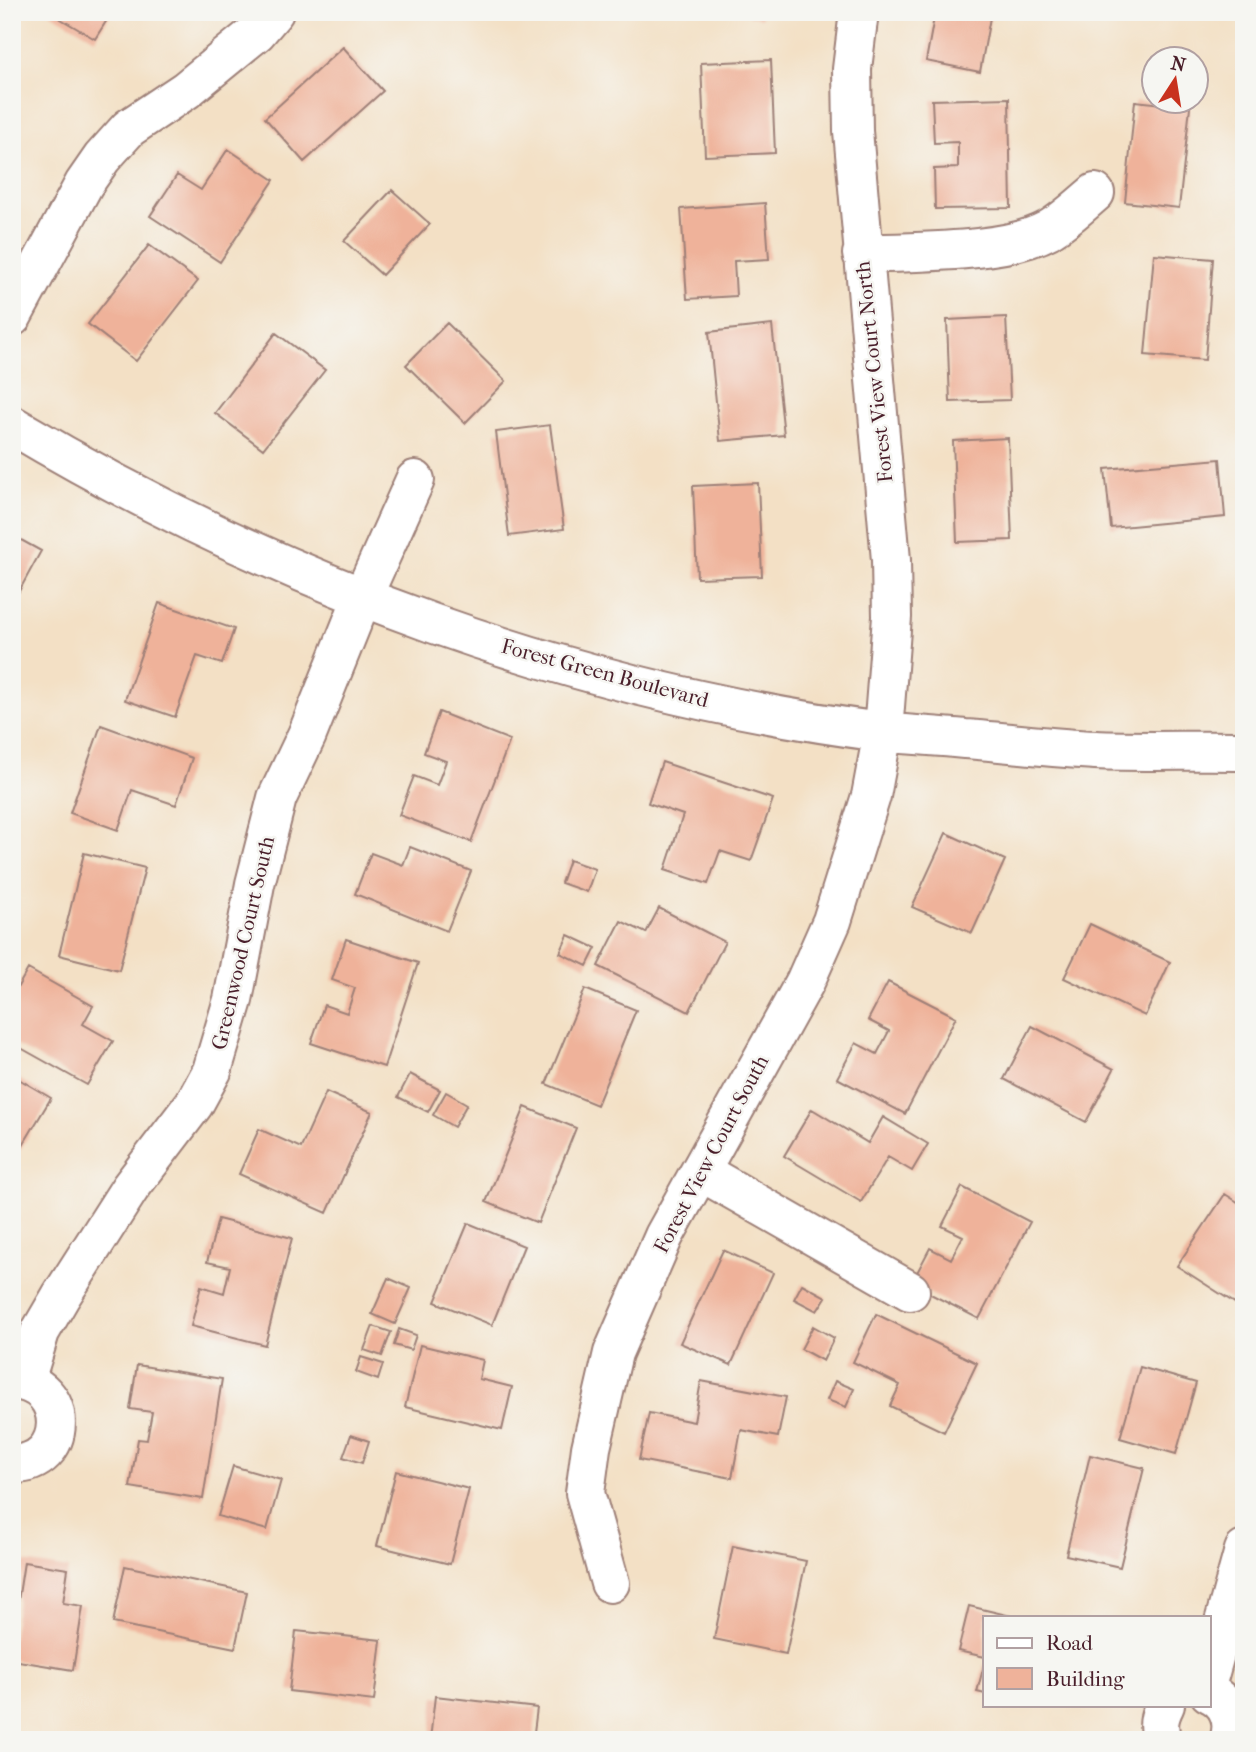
<svg xmlns="http://www.w3.org/2000/svg" width="1256" height="1752" font-family="'IM FELL French Canon',serif">
<style>
.building{fill:#efb29a}
.lines{fill:none;stroke-linecap:round;stroke-linejoin:round}
.minor-casing{stroke:#9e8078;stroke-width:42}
.minor{stroke:#fff;stroke-width:38}
.labels{text-anchor:middle;stroke-width:5;stroke-linejoin:round;paint-order:stroke}
.street-label{font-size:21px;fill:#4a1f2b;stroke:#f6f6f2}
</style>
<rect width="100%" height="100%" fill="#f6f6f2"/>
<filter id="ink" filterUnits="userSpaceOnUse"><feTurbulence type="fractalNoise" baseFrequency=".0143" numOctaves="2"/><feDisplacementMap in="SourceGraphic" scale="14" xChannelSelector="R" yChannelSelector="G"/><feConvolveMatrix kernelMatrix="1 2 1 2 8 2 1 2 1" color-interpolation-filters="sRGB"/></filter>
<filter id="wash" filterUnits="userSpaceOnUse"><feTurbulence type="fractalNoise" baseFrequency=".00686" numOctaves="4" result="noise"/><feDisplacementMap in="SourceGraphic" scale="28" xChannelSelector="R" yChannelSelector="G"/><feGaussianBlur stdDeviation="1.57" result="paint"/><feColorMatrix in="noise" values="0 0 0 0 0 0 0 0 0 0 0 0 0 0 0 0 0 1.4 0 .05"/><feComposite in="paint" operator="in"/></filter>
<g filter="url(#wash)">
<rect width="100%" height="100%" fill="#f3e0c5"/>
<g id="blocks">
<!-- building -->
<path class="building" d="M 49,12 L 112,12 L 95,39 Z
M 733,12 L 762,12 L 761,18 Z
M 935,12 L 991,12 L 980,72 L 926,61 Z
M 343,47 L 383,91 L 304,162 L 265,118 Z
M 771,60 L 775,153 L 705,156 L 701,63 Z
M 1009,98 L 1011,208 L 935,209 L 934,169 L 958,168 L 958,142 L 934,143 L 932,100 Z
M 1135,101 L 1190,107 L 1179,208 L 1125,202 Z
M 228,149 L 274,180 L 220,262 L 150,216 L 177,175 L 201,190 Z
M 392,190 L 430,224 L 382,275 L 344,241 Z
M 765,203 L 769,259 L 734,261 L 736,296 L 687,299 L 681,209 Z
M 149,245 L 198,281 L 136,361 L 88,324 Z
M 1154,254 L 1213,259 L 1205,360 L 1145,355 Z
M 1006,317 L 1010,400 L 950,402 L 947,320 Z
M 447,323 L 506,381 L 465,423 L 406,365 Z
M 772,325 L 784,435 L 720,441 L 709,332 Z
M 276,333 L 325,370 L 263,449 L 215,413 Z
M 550,425 L 564,529 L 509,536 L 496,432 Z
M 1008,438 L 1012,540 L 957,542 L 953,441 Z
M 1220,459 L 1225,517 L 1111,528 L 1105,469 Z
M 758,483 L 762,576 L 697,578 L 693,486 Z
M 12,535 L 41,551 L 12,604 Z
M 159,603 L 234,629 L 222,664 L 197,656 L 175,717 L 125,700 Z
M 439,712 L 510,740 L 471,842 L 399,815 L 414,776 L 437,785 L 446,761 L 424,753 Z
M 101,725 L 192,758 L 176,805 L 132,790 L 118,830 L 70,813 Z
M 662,762 L 773,799 L 751,861 L 720,851 L 708,884 L 665,870 L 683,815 L 648,803 Z
M 946,833 L 1005,860 L 972,933 L 912,907 Z
M 410,847 L 471,871 L 447,931 L 355,894 L 371,853 L 403,865 Z
M 84,853 L 145,868 L 119,970 L 59,955 Z
M 569,860 L 595,869 L 587,892 L 561,883 Z
M 659,908 L 725,942 L 689,1012 L 598,966 L 621,921 L 646,933 Z
M 1090,924 L 1170,962 L 1145,1016 L 1064,978 Z
M 568,935 L 596,948 L 587,966 L 560,953 Z
M 346,939 L 418,963 L 384,1067 L 311,1043 L 324,1005 L 347,1013 L 355,988 L 332,980 Z
M 28,969 L 93,1006 L 83,1024 L 113,1041 L 87,1085 L 12,1043 L 12,997 Z
M 888,982 L 956,1017 L 905,1114 L 837,1078 L 856,1043 L 877,1054 L 889,1031 L 868,1020 Z
M 585,989 L 636,1010 L 597,1105 L 546,1084 Z
M 1032,1026 L 1114,1069 L 1086,1122 L 1004,1079 Z
M 410,1074 L 440,1090 L 428,1112 L 398,1097 Z
M 12,1075 L 51,1098 L 12,1163 Z
M 326,1092 L 372,1112 L 327,1213 L 239,1174 L 259,1129 L 301,1148 Z
M 446,1092 L 467,1104 L 454,1127 L 433,1115 Z
M 525,1107 L 576,1128 L 538,1223 L 486,1202 Z
M 812,1109 L 868,1143 L 883,1117 L 928,1144 L 912,1171 L 888,1157 L 861,1202 L 784,1156 Z
M 1244,1142 L 1244,1157 L 1237,1152 Z
M 962,1187 L 1030,1222 L 979,1319 L 911,1284 L 930,1248 L 951,1259 L 963,1236 L 942,1226 Z
M 1225,1194 L 1244,1206 L 1244,1309 L 1177,1266 Z
M 218,1219 L 292,1238 L 265,1345 L 191,1326 L 201,1286 L 224,1293 L 230,1267 L 207,1262 Z
M 468,1223 L 524,1246 L 492,1325 L 435,1302 Z
M 723,1250 L 773,1273 L 731,1365 L 680,1343 Z
M 388,1278 L 411,1288 L 395,1324 L 372,1314 Z
M 802,1284 L 826,1297 L 817,1311 L 794,1299 Z
M 876,1314 L 977,1363 L 944,1432 L 890,1406 L 900,1385 L 853,1362 Z
M 373,1326 L 391,1332 L 382,1356 L 364,1350 Z
M 813,1326 L 834,1338 L 823,1361 L 801,1349 Z
M 399,1329 L 416,1335 L 411,1350 L 394,1345 Z
M 420,1345 L 483,1360 L 479,1379 L 512,1387 L 502,1430 L 405,1407 Z
M 361,1357 L 383,1364 L 378,1380 L 356,1372 Z
M 137,1365 L 222,1379 L 203,1499 L 130,1487 L 138,1439 L 147,1440 L 152,1412 L 130,1409 Z
M 1140,1367 L 1196,1383 L 1176,1454 L 1120,1438 Z
M 701,1381 L 786,1397 L 778,1437 L 741,1430 L 732,1478 L 639,1460 L 649,1413 L 694,1422 Z
M 835,1381 L 854,1389 L 846,1407 L 827,1400 Z
M 351,1435 L 369,1441 L 362,1463 L 343,1457 Z
M 1090,1455 L 1144,1468 L 1120,1567 L 1066,1555 Z
M 233,1466 L 281,1480 L 267,1530 L 218,1516 Z
M 396,1471 L 469,1489 L 450,1564 L 377,1546 Z
M 733,1546 L 806,1561 L 786,1654 L 714,1639 Z
M 24,1562 L 68,1569 L 63,1603 L 83,1606 L 73,1670 L 12,1660 L 12,1640 Z
M 125,1566 L 247,1592 L 235,1648 L 113,1623 Z
M 969,1606 L 1011,1616 L 985,1617 L 985,1657 L 958,1651 Z
M 296,1631 L 381,1640 L 374,1701 L 289,1691 Z
M 984,1665 L 985,1665 L 985,1694 L 977,1692 Z
M 435,1696 L 537,1708 L 533,1740 L 430,1740 Z"/>
</g>
</g>
<g filter="url(#ink)">
<use href="#blocks" fill-opacity="0" stroke="#9e8078" stroke-width="2"/>
<g class="lines">
<!-- minor casing -->
<g class="minor-casing">
<path id="minor" d="M 862,254 C 913,251 1004,254 1048,230 C 1065,220 1080,206 1095,193
M 12,317 L 84,184 L 102,158 L 129,128 L 186,90 L 257,32 L 274,12
M 12,425 C 279,584 573,691 881,732 C 909,735 937,736 965,739 C 1008,742 1051,748 1095,750 C 1144,752 1194,750 1244,751
M 700,1171 L 910,1291
M 12,1380 C 72,1383 69,1466 12,1464
M 25,1381 L 40,1332 L 61,1296 L 130,1188 L 194,1104 L 212,1071 L 233,1000 L 255,884 L 277,798 L 307,735 L 362,598 L 415,480
M 610,1583 L 585,1493 L 591,1448 L 613,1353 L 664,1236 L 805,982 L 832,921 L 871,796 L 883,732 L 892,617 L 891,560 L 853,131 L 852,69 L 859,12
M 1209,1676 L 1244,1550
M 1209,1693 C 1227,1701 1236,1720 1229,1740
M 1162,1740 C 1157,1726 1159,1717 1165,1705"/>
</g>
<!-- minor -->
<use href="#minor" class="minor"/>
</g>
</g>
<g class="labels">
<!-- street labels -->
<g class="street-label">
<text transform="translate(874 372) rotate(-96)" y="7">Forest View Court North</text>
<text transform="translate(605 673) rotate(15)" y="7">Forest Green Boulevard</text>
<text transform="translate(243 943) rotate(-77)" y="7">Greenwood Court South</text>
<text transform="translate(711 1154) rotate(-62)" y="7">Forest View Court South</text>
</g>
</g>
<!-- margin -->
<rect width="1256" height="1752" fill="none" stroke="#f6f6f2" stroke-width="42"/>
<!-- legend -->
<rect x="983" y="1616" width="228" height="91" fill="#f6f6f2" stroke="#b1a0a2" stroke-width="2"/>
<rect x="997" y="1638" width="35" height="10" fill="#ffffff" stroke="#b1a0a2" stroke-width="2"/>
<text x="1046" y="1650" font-size="21" fill="#4a1f2b">Road</text>
<rect x="997" y="1668" width="35" height="21" fill="#efb29a" stroke="#b1a0a2" stroke-width="2"/>
<text x="1046" y="1686" font-size="21" fill="#4a1f2b">Building</text>
<!-- north arrow -->
<g transform="translate(1175 80) rotate(12)"><circle r="33" fill="#f6f6f2" stroke="#b1a0a2" stroke-width="2"/>
<path d="M0-5L12 26L0 18L-12 26Z" fill="#c8321e"/>
<text y="-10" font-size="19" font-weight="bold" text-anchor="middle" fill="#4a1f2b">N</text>
</g>
</svg>
